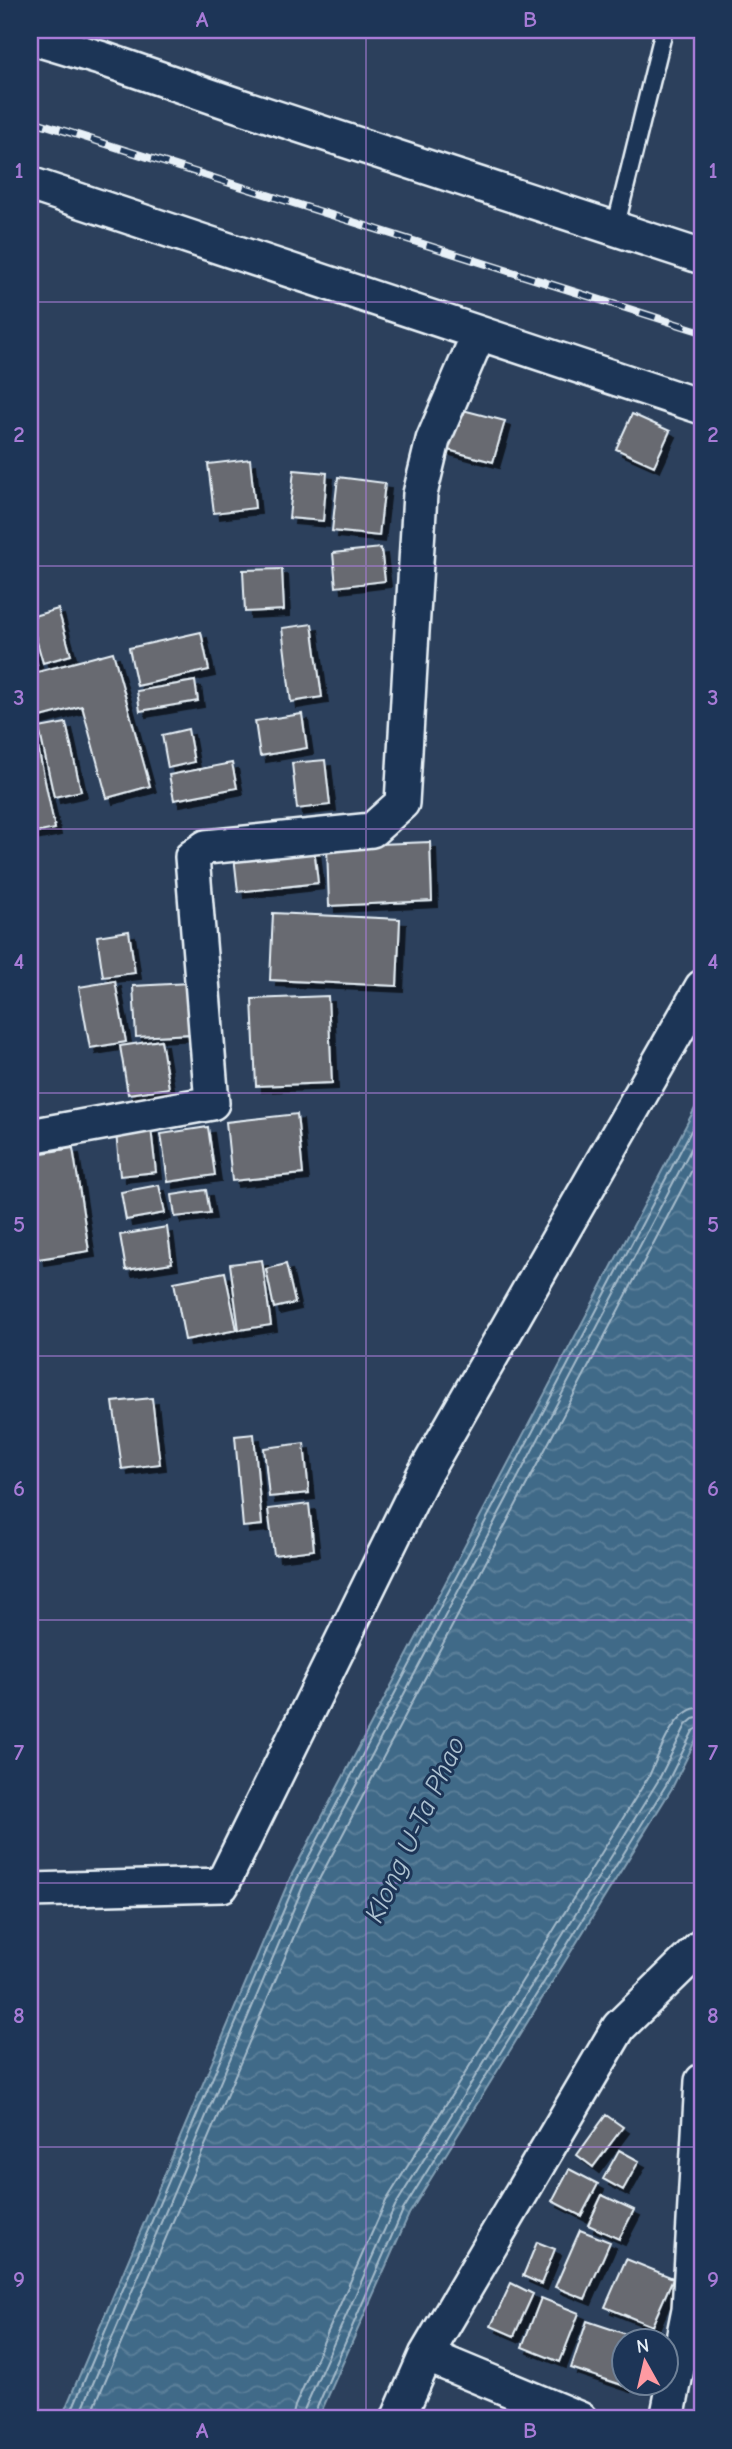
<svg xmlns="http://www.w3.org/2000/svg" width="732" height="2449" font-family="'Comic Neue',sans-serif">
<style>
.water{fill:url(#water-waves);stroke:#84a0b5;stroke-width:2}
.lines{fill:none;stroke-linecap:round;stroke-linejoin:round}
.shore{stroke:#a5bbcb;stroke-width:2}
.building{fill:#676a71;stroke:#e8f1f8;stroke-width:2;filter:url(#shadow)}
.lane-casing{stroke:#e8f1f8;stroke-width:21}
.street-casing{stroke:#e8f1f8;stroke-width:38}
.lane{stroke:#1d3557;stroke-width:16}
.street{stroke:#1d3557;stroke-width:33}
.rail-casing{stroke:#e8f1f8;stroke-width:8}
.rail{stroke:#1d3557;stroke-width:5;stroke-dasharray:16;stroke-linecap:butt}
.grid{fill:none;stroke:#a77bd6;stroke-width:2;stroke-opacity:0.55}
.labels{text-anchor:middle;stroke-width:6;stroke-linejoin:round;paint-order:stroke}
.water-label{font-size:28px;font-style:italic;fill:#aec2d1;stroke:#1d3557}
.neatline{fill:none;stroke:#a77bd6;stroke-width:2.5}
.grid-label{font-size:23px;text-anchor:middle;font-weight:bold;fill:#a77bd6}
</style>
<defs>
<pattern id="water-waves" width="16" height="10" patternUnits="userSpaceOnUse" patternTransform="scale(1.75)"><rect width="16" height="10" fill="#416a88"/><path d="M0 5q4-4 8 0t8 0" fill="none" stroke="#5c809a"/></pattern>
<filter id="shadow"><feDropShadow dx="6" dy="6" stdDeviation="0" flood-color="#0009"/></filter>
</defs>
<rect width="100%" height="100%" fill="#2c405c"/>
<filter id="ink" filterUnits="userSpaceOnUse"><feTurbulence type="fractalNoise" baseFrequency=".0143" numOctaves="2"/><feDisplacementMap in="SourceGraphic" scale="14" xChannelSelector="R" yChannelSelector="G"/><feConvolveMatrix kernelMatrix="1 2 1 2 8 2 1 2 1" color-interpolation-filters="sRGB"/></filter>
<g filter="url(#ink)">
<!-- water -->
<path class="water" d="M 702,1095 L 702,1727 L 672,1788 L 409,2214 L 318,2419 L 61,2419 L 290,1878 Z"/>
<g class="lines">
<!-- shore -->
<path class="shore" d="M 68,2419 L 296,1881 L 702,1110
M 78,2419 L 304,1884 L 702,1128
M 89,2419 L 314,1889 L 702,1151
M 292,2419 L 295,2406 L 386,2201 L 649,1776 C 660,1753 673,1708 702,1707
M 303,2419 L 304,2410 L 395,2206 L 658,1781 L 686,1725 L 693,1719 L 702,1717
M 312,2419 L 403,2210 L 666,1785 L 693,1731 L 702,1726"/>
</g>
<!-- building -->
<path class="building" d="M 455,408 L 505,421 L 493,462 L 444,449 Z
M 632,414 L 670,431 L 654,466 L 616,449 Z
M 250,459 L 255,508 L 214,513 L 208,464 Z
M 294,470 L 327,473 L 323,521 L 289,518 Z
M 338,477 L 385,483 L 379,536 L 332,531 Z
M 381,548 L 385,581 L 336,587 L 333,553 Z
M 282,569 L 284,610 L 245,612 L 243,570 Z
M 58,609 L 71,655 L 43,663 L 30,617 Z
M 312,624 L 322,697 L 291,702 L 282,628 Z
M 201,632 L 209,670 L 137,686 L 129,648 Z
M 30,639 L 37,665 L 30,666 Z
M 113,652 L 150,786 L 107,798 L 82,706 L 30,720 L 30,674 Z
M 195,681 L 198,701 L 140,711 L 137,691 Z
M 302,714 L 307,748 L 260,756 L 255,721 Z
M 66,723 L 81,791 L 54,797 L 39,728 Z
M 34,728 L 55,829 L 30,834 L 30,729 Z
M 188,729 L 194,762 L 168,768 L 162,735 Z
M 325,760 L 330,805 L 297,809 L 292,763 Z
M 232,763 L 237,788 L 174,800 L 169,775 Z
M 312,829 L 318,883 L 238,892 L 232,838 Z
M 430,842 L 432,901 L 329,906 L 327,846 Z
M 273,913 L 400,919 L 397,986 L 270,980 Z
M 129,931 L 135,973 L 103,977 L 97,936 Z
M 115,981 L 126,1042 L 90,1048 L 79,987 Z
M 189,983 L 191,1034 L 136,1037 L 133,986 Z
M 328,996 L 332,1083 L 256,1086 L 252,999 Z
M 161,1040 L 169,1088 L 128,1094 L 120,1046 Z
M 297,1114 L 303,1174 L 232,1181 L 226,1122 Z
M 208,1127 L 215,1175 L 168,1182 L 161,1134 Z
M 151,1128 L 156,1172 L 120,1176 L 116,1132 Z
M 73,1148 L 89,1251 L 38,1259 L 30,1206 L 30,1155 Z
M 159,1185 L 165,1213 L 126,1220 L 121,1192 Z
M 206,1190 L 210,1213 L 175,1217 L 172,1195 Z
M 167,1227 L 172,1263 L 126,1270 L 120,1235 Z
M 262,1260 L 271,1325 L 239,1330 L 230,1264 Z
M 286,1264 L 295,1303 L 274,1308 L 266,1269 Z
M 225,1272 L 237,1330 L 185,1340 L 174,1282 Z
M 152,1398 L 160,1464 L 122,1469 L 113,1402 Z
M 254,1434 L 262,1525 L 243,1527 L 235,1436 Z
M 304,1443 L 309,1493 L 269,1497 L 264,1448 Z
M 309,1504 L 314,1550 L 274,1555 L 268,1509 Z
M 606,2115 L 623,2127 L 593,2167 L 577,2155 Z
M 619,2150 L 639,2161 L 623,2190 L 603,2179 Z
M 569,2169 L 598,2184 L 581,2216 L 552,2201 Z
M 602,2195 L 634,2210 L 619,2239 L 588,2225 Z
M 580,2230 L 610,2242 L 585,2299 L 555,2287 Z
M 537,2242 L 555,2249 L 541,2284 L 523,2276 Z
M 626,2259 L 673,2278 L 652,2326 L 605,2307 Z
M 511,2283 L 533,2294 L 514,2336 L 491,2326 Z
M 541,2298 L 579,2313 L 560,2362 L 522,2347 Z
M 587,2321 L 641,2339 L 640,2340 L 624,2340 L 625,2386 L 571,2368 Z"/>
<g class="lines">
<!-- lane casing -->
<g class="lane-casing">
<path id="lane" d="M 615,229 L 664,30"/>
</g>
<!-- street casing -->
<g class="street-casing">
<path id="street" d="M 30,37 L 103,59 L 231,103 L 702,257
M 30,184 L 702,407
M 30,1136 L 212,1103 L 192,857 L 206,847 L 372,830 L 402,803 L 420,494 L 433,440 L 479,333
M 30,1890 L 222,1885 L 423,1476 L 702,987
M 426,2355 L 580,2419
M 398,2419 L 426,2355 L 619,2027 L 702,1946
M 667,2419 L 689,2309 L 702,2081"/>
</g>
<!-- lane -->
<use href="#lane" class="lane"/>
<!-- street -->
<use href="#street" class="street"/>
<!-- rail casing -->
<g class="rail-casing">
<path id="rail" d="M 30,120 L 702,332"/>
</g>
<!-- rail -->
<use href="#rail" class="rail"/>
</g>
</g>
<!-- grid -->
<path class="grid" d="M 366,30 L 366,2419M 30,302 L 702,302M 30,566 L 702,566M 30,829 L 702,829M 30,1093 L 702,1093M 30,1356 L 702,1356M 30,1620 L 702,1620M 30,1883 L 702,1883M 30,2147 L 702,2147"/>
<g class="labels">
<!-- water labels -->
<g class="water-label">
<text transform="translate(414 1829) rotate(-65)" y="10">Klong U-Ta Phao</text>
</g>
</g>
<!-- margin -->
<rect width="732" height="2449" fill="none" stroke="#1d3557" stroke-width="77"/>
<!-- north arrow -->
<g transform="translate(645 2362) rotate(352)"><circle r="33" fill="#1d3557" stroke="#6e8097" stroke-width="2"/>
<path d="M0-5L12 26L0 18L-12 26Z" fill="#ff9aa2"/>
<text y="-10" font-size="19" font-weight="bold" text-anchor="middle" fill="#e8f1f8">N</text>
</g>
<rect x="38" y="38" width="656" height="2372" class="neatline"/>
<g class="grid-label">
<text x="202" y="27">A</text>
<text x="530" y="27">B</text>
<text x="19" y="178">1</text>
<text x="713" y="178">1</text>
<text x="19" y="442">2</text>
<text x="713" y="442">2</text>
<text x="19" y="705">3</text>
<text x="713" y="705">3</text>
<text x="19" y="969">4</text>
<text x="713" y="969">4</text>
<text x="19" y="1232">5</text>
<text x="713" y="1232">5</text>
<text x="19" y="1496">6</text>
<text x="713" y="1496">6</text>
<text x="19" y="1760">7</text>
<text x="713" y="1760">7</text>
<text x="19" y="2023">8</text>
<text x="713" y="2023">8</text>
<text x="19" y="2287">9</text>
<text x="713" y="2287">9</text>
<text x="202" y="2438">A</text>
<text x="530" y="2438">B</text>
</g>
</svg>
